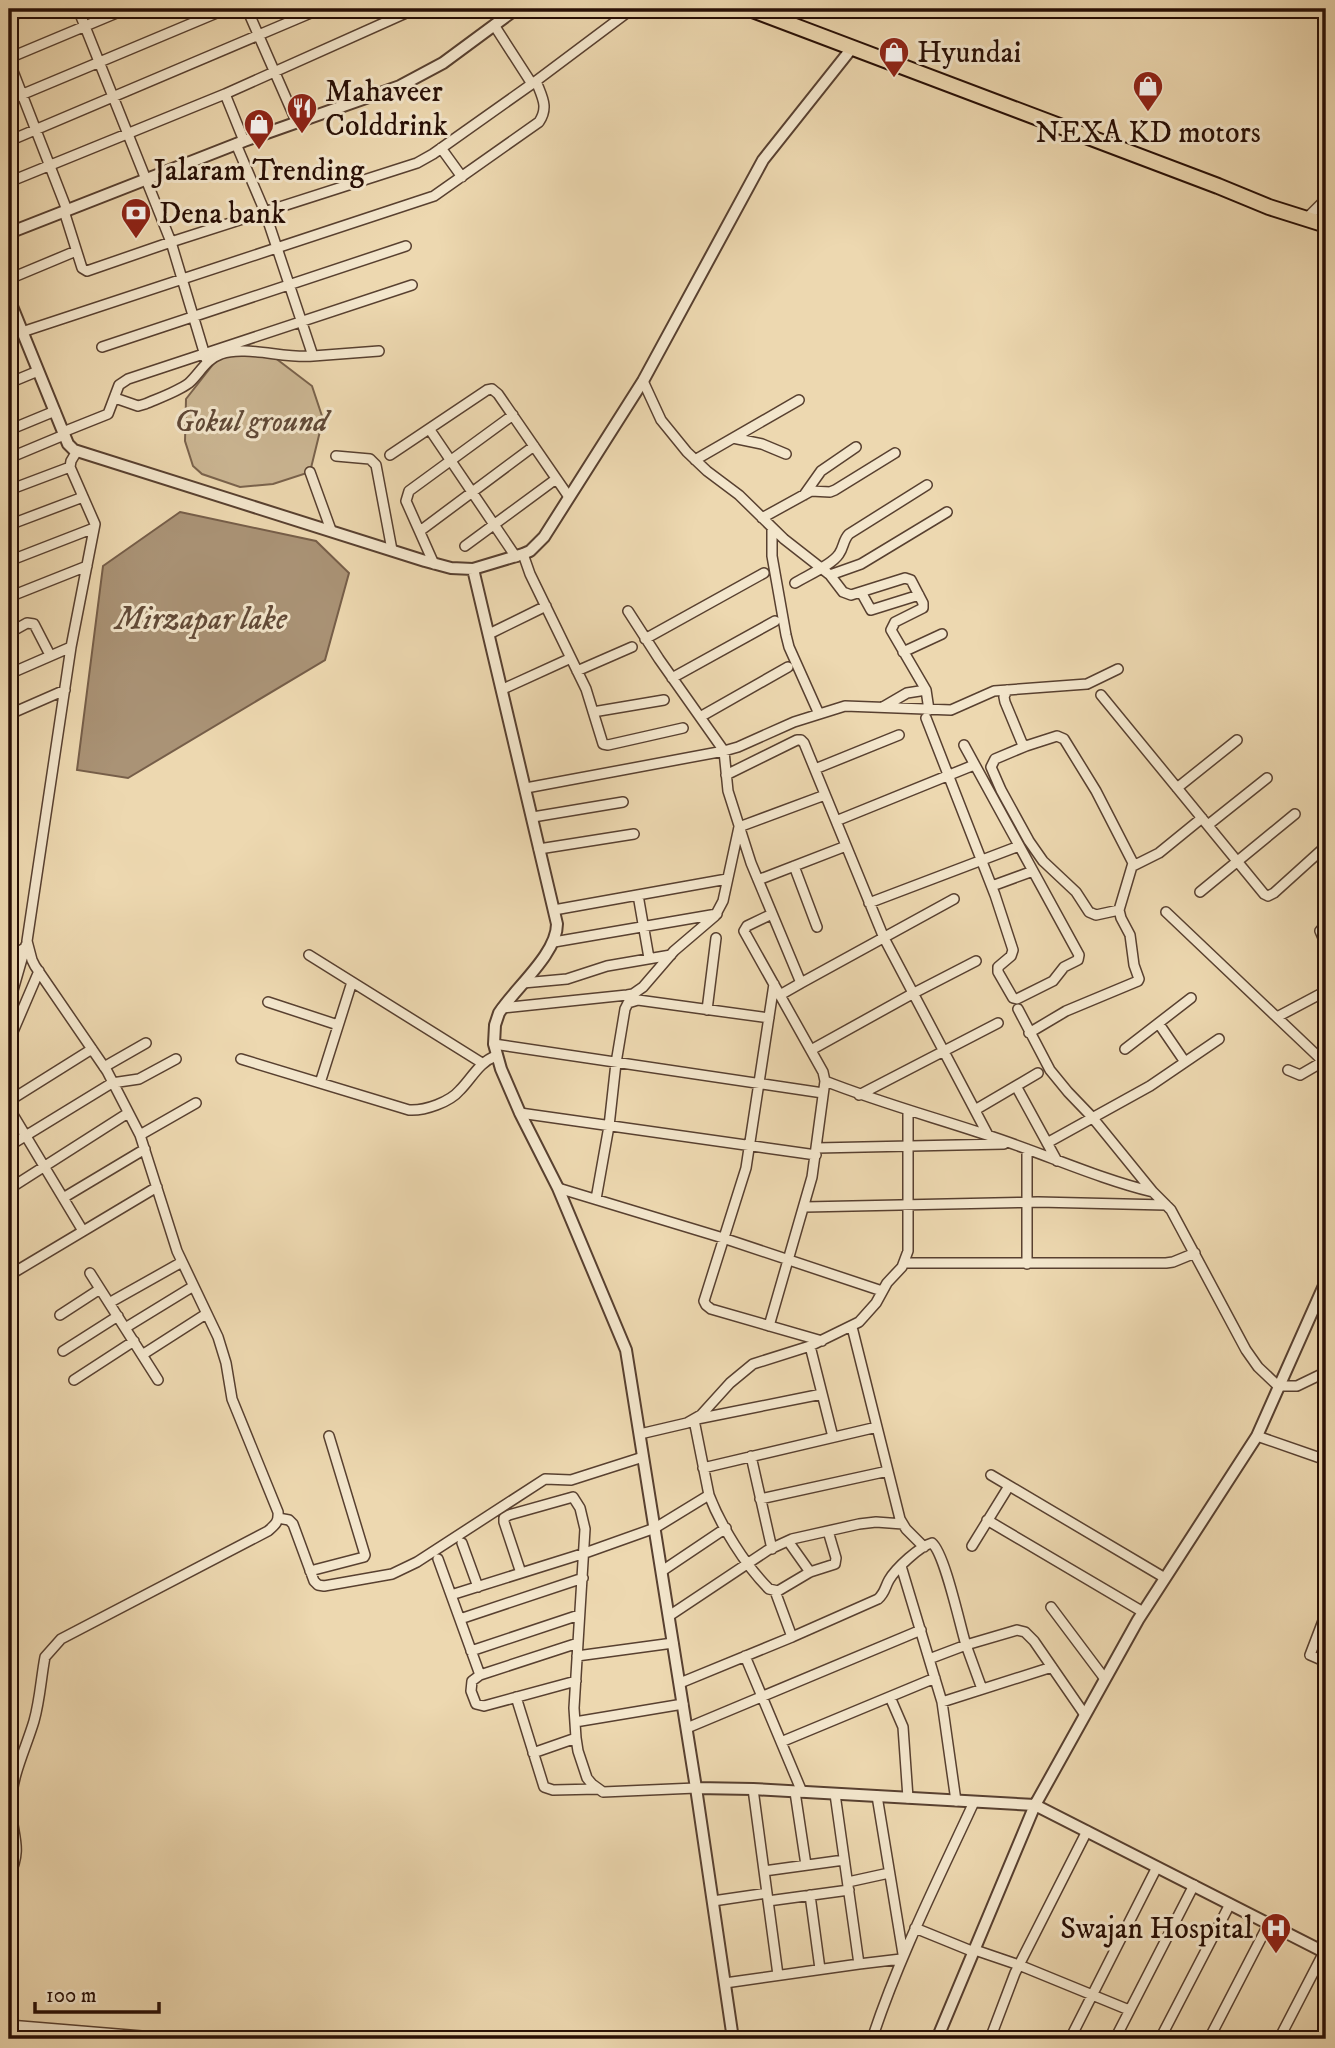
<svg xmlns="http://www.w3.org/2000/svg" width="1335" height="2048" font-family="'IM FELL DW Pica',serif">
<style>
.green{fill:#cbb693;stroke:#79624c;stroke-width:2}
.water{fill:#aa9376;stroke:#765e49;stroke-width:2}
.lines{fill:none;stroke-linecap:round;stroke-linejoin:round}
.minor-casing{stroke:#584030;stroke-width:12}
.tertiary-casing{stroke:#584030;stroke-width:14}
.primary-casing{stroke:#270e05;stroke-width:18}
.minor{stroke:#f3e6cc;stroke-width:9}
.tertiary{stroke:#f3e6cc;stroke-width:10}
.primary{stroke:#edd8b0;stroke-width:14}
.labels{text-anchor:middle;stroke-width:6;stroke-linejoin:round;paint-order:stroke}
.poi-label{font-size:30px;fill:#270e05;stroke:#f3e6cc;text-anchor:start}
.park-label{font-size:30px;font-style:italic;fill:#604937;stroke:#f3e6cc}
.water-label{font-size:32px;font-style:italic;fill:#624a38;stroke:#f3e6cc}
</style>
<rect width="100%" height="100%" fill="#edd8b0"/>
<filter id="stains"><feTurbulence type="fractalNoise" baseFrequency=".00286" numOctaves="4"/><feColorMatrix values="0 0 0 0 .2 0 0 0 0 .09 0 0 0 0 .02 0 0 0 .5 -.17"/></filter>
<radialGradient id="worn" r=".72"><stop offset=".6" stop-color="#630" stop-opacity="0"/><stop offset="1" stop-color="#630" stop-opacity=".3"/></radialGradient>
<!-- green -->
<path class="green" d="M 222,353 L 270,354 L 312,386 L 323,419 L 310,472 L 273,484 L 240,487 L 202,474 L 193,466 L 185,441 L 186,399 Z"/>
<!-- water -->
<path class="water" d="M 180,512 L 316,541 L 349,573 L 325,660 L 128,778 L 77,770 L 103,566 Z"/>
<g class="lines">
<!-- minor casing -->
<g class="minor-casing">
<path id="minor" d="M 78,9 L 171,242 L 207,362
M 247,9 L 297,123
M 9,17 L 29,9
M 494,25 L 532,84
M 9,58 L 126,9
M 9,61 L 67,210
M 225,94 L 244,141
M 9,100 L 226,9
M 9,141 L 320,9
M 236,144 L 265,212 L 313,356 L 379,351
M 441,148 L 462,177
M 9,182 L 225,94 L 415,9
M 64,211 L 82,268 L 87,271 L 171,242 L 417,163 L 433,154 L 536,81 L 632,9
M 1307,218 L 1326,199
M 9,279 L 76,251
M 9,331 L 20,327
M 22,332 L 434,196 L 539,122 C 549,107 542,97 536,81
M 102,347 L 406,246
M 643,381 L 661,420 L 687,452 L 707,471 L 739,495 L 784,539 L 830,575 L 843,592 L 851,595 L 905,578 L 911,580 L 923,603 L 923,608 L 895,622 L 891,630 L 926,690 L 929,710
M 9,383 L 38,371
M 115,398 L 138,406 L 145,404 C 159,398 177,392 189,383 C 200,373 206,359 221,354 C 244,345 286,359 313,356
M 9,430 L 55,411
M 430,430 L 516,557
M 63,432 L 108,414 L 119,385 L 128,379 L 412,285
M 733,438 L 762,444 L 786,454
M 390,455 L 487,390 L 492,389 L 498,394 L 569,497
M 336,456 L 370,459 L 376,465 L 392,550
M 9,458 L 64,435
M 695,460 L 799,400
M 310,472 L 331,530
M 9,490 L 70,467
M 804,495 L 821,471 L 856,447
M 762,518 L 811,491 L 830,492 L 835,490 L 895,453
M 9,525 L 83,497
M 772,528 L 772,556 L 786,635 L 789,647 L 819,714
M 420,531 L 534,446
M 465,546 L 556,479
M 523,554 L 530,574 L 586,689 L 603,744 L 608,745 L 683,728
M 9,561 L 94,528
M 434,564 L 406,501 L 409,491 L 513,415
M 830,575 L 861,564 L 947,512
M 795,583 C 806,576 832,565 839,554 C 844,547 843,540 849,534 L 927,485
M 861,592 L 871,610 L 919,595
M 9,597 L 87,566
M 628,611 L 659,659 L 724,751 L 728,791 L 751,863 L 801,983 L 954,899
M 9,633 L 27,623 L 34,624 L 50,655
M 489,634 L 546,606
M 645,639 L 764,573
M 903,652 L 942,634
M 577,671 L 632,647
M 9,674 L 71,647
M 672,678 L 775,621
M 503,689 L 571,658
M 1007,690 L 1004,697 L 1005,702 L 1022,743 L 1026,746 L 1057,736 L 1064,739 L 1096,791 L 1133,863 L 1119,910 L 1121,918 L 1130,935 L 1134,965 L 1139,979 L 1138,981 L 1066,1011 L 1029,1033
M 1101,695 L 1264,894 L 1268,896 L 1274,893 L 1326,846
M 883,707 L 907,693 L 926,690
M 17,711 L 65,690
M 593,712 L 664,700
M 700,717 L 788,667
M 926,718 L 995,895 L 1013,950 L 1011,956 L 998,967 L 998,972 L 1013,998 L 1017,999 L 1053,981 L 1064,967 L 1078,960 L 1079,955 L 964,745
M 1026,746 L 995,759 L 991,767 L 1001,790 L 1029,841 L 1043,861 L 1076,892 L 1089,912 L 1096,915 L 1119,910
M 815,769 L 899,735
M 726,775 L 797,740 L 801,740 L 804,743 L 884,938 L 988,1135
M 526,788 L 724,751 L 738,747 L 794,722 L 845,706 L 951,710 L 994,691 L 1087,684 L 1118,669
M 1177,788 L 1237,740
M 533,817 L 623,802
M 836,821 L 974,765
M 1208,825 L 1267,778
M 539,849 L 634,834
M 794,866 L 817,927
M 1133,866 L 1159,853 L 1202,818
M 758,880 L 846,846
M 992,886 L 1033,871
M 1200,892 L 1295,814
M 638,895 L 649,958
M 869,903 L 1019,846
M 554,910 L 727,879
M 1166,912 L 1326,1064
M 1326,924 L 1320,931 L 1326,945
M 554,942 L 717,914
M 309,955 L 482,1063
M 9,958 L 26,947
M 523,983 L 567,979 L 607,966 L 671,955
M 774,984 L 746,1168 L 704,1301 L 706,1305 L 711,1309 L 822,1341
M 780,995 L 801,983
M 268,1002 L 338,1025
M 9,1004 L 26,945
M 502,1008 L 627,995 L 633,994 L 643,987 L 674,951 L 715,916 L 723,901 L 739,827 L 825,795
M 1018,1009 L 1050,1070 L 1068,1092 L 1092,1117 L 1153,1192 L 1171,1210 L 1246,1350 L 1258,1367 L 1278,1386 L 1297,1386 L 1326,1372
M 707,1010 L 716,938
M 1277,1017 L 1326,991
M 1159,1024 L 1185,1062
M 9,1041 L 39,971
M 494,1044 L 823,1093
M 1125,1049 L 1191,998
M 811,1050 L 912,994 L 976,961
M 241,1059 L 409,1110 C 425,1111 450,1102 460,1090 C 472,1078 479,1062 496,1056
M 104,1067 L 146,1043
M 1288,1070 L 1300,1075 L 1324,1061
M 825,1081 C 878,1102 933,1117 987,1135 C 1043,1153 1096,1178 1153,1192
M 320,1083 L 352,982
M 1016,1086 L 1057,1161
M 859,1095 L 998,1023
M 9,1101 L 92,1049
M 9,1108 L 83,1231
M 975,1110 L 1038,1073
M 520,1113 L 816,1155
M 140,1135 L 196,1103
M 1047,1143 L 1150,1086 L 1219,1039
M 9,1146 L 112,1083 L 139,1079 L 176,1059
M 817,1148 L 1004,1144
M 1027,1149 L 1027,1264
M 558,1188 L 723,1238 L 882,1291
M 9,1189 L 128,1113
M 63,1198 L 145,1149
M 596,1199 L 609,1126 L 616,1063 L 625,1009 L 628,1003 L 638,1000 L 769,1018
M 805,1207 L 1038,1202 L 1166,1205
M 904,1263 L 1166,1263 L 1173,1262 L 1195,1253
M 13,1273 L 157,1187
M 90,1273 L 158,1380
M 109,1303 L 182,1262
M 60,1315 L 100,1289
M 769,1326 L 812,1177 L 825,1081 L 823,1072 L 744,931 L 747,926 L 772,914
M 852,1327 L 900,1519 L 906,1529 L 924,1547
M 125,1328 L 192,1287
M 810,1346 L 833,1437
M 63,1351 L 118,1316
M 142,1355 L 206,1314
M 74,1380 L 134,1341
M 697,1419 L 822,1394
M 694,1420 L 709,1495 C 721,1526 745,1565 769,1589 L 778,1591 L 810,1572 L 835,1564 L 836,1558 L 828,1531
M 640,1434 L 687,1423 L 701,1415 L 730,1383 L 753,1364 L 810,1346 L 859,1322 L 876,1303 L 887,1283 L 902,1267 L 908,1251 L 908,1111
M 1257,1436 L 1326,1460
M 751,1456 L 772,1549
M 703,1468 L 877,1427
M 991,1475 L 1165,1578
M 760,1499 L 888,1471
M 278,1518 L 289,1520 L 293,1524 L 314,1581 L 318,1585 L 324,1586 L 392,1574 L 417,1562 L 545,1479 L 571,1480 L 643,1457
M 987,1520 L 1143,1612
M 788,1541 L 810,1572
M 462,1543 L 478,1587
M 972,1546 L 1009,1486
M 438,1559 L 480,1675
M 901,1566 L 942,1702 L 956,1801
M 310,1571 L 364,1557 L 365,1555 L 329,1436
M 662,1571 L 726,1528
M 521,1573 L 504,1522 L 504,1518 L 509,1515 L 573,1497 L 580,1508 L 585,1529 L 574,1708 L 576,1738 L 578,1751 L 587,1778 L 592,1784 L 603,1792 L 696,1788
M 775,1591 L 792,1637
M 451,1595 L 585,1553 L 655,1528 L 709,1495
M 1051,1607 L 1105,1679
M 1326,1613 L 1310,1655 L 1326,1662
M 669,1616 L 768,1550 L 792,1539 L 859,1524 L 876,1522 L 903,1524
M 460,1619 L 583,1578
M 471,1651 L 579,1615
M 577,1656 L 673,1643
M 745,1656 L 802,1792
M 929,1659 L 966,1645 L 982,1689
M 576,1681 L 484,1706 L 476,1704 L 471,1691 L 472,1681 L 480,1675 L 578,1643
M 680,1683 L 792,1637 L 878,1599 C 885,1593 885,1587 889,1580 C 896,1568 920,1546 932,1543 C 945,1554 960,1626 966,1645 L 1017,1630 L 1025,1632 L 1034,1641 L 1085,1715
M 516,1697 L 544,1787 L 553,1790 L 598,1789
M 890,1697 L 903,1727 L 908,1798
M 942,1702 L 1052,1667
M 575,1722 L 683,1704
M 687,1728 L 921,1630
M 781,1742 L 935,1678
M 533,1753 L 576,1738
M 753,1789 L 778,1975
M 795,1792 L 806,1865
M 835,1794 L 859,1964
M 877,1796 L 903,1954
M 764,1871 L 844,1860
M 9,1877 C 24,1846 11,1835 11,1804 C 12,1775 26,1748 34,1721 C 40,1700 41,1678 45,1657 L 61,1639 L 268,1531 C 275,1525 279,1522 278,1512 L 232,1399 L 226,1363 L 218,1337 L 177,1251 L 140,1135 L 107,1071 L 35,966 L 32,960 L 27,941 L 71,647 L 95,524 L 70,467 L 71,461 L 77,451
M 848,1882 L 889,1873
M 810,1895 L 820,1969
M 713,1901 L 767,1893
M 768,1901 L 849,1890
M 915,1928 L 974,1952
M 975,1950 L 1019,1965 L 1129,2010
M 725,1983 L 859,1964 L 901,1959
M 9,2025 L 178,2039
M 872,2039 C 899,1957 938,1880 974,1802
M 990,2039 L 1015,1973 L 1087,1831
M 1070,2039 L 1157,1867
M 1115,2039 L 1194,1885
M 1160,2039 L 1230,1904
M 1209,2039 L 1269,1923
M 1279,2039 L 1324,1952
M 1323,2039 L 1326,2032"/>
</g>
<!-- tertiary casing -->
<g class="tertiary-casing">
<path id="tertiary" d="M 9,233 L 244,141 L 400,86 L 443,63 L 516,9
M 9,299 L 68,444 L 74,450 L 425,561 L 451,568 L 473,569 L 557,924 C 557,954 515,988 499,1013 L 495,1025 L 494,1044 L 501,1069 L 520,1113 L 558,1188 L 626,1350 L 696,1788 L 733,2039
M 473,569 L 523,554 L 530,551 L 544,537 L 643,381 L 763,160 L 852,48
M 696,1788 L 753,1789 L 1035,1805 L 1326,1953
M 937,2039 L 1035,1805 L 1138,1620 L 1257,1436 L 1326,1281"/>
</g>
<!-- primary casing -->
<g class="primary-casing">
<path id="primary" d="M 750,9 L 1218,186 L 1269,207 L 1326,225"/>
</g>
<!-- minor -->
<use href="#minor" class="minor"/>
<!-- tertiary -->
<use href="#tertiary" class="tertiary"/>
<!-- primary -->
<use href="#primary" class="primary"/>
</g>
<!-- icons -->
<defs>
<g id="shop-pin" transform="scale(1.575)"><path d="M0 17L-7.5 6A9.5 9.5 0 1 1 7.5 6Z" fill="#8f2418" stroke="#f3e6cc"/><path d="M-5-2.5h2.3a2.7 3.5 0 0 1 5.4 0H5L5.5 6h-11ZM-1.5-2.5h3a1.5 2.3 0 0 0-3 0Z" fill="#fff"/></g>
<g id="restaurant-pin" transform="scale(1.575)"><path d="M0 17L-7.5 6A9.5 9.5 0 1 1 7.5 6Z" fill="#8f2418" stroke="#f3e6cc"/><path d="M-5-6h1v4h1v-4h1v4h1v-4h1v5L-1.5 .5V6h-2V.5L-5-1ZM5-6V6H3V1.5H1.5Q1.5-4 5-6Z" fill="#fff"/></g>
<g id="bank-pin" transform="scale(1.575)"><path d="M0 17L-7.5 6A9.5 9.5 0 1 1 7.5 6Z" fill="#8f2418" stroke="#f3e6cc"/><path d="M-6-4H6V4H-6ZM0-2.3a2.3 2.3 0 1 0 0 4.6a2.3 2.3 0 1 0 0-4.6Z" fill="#fff"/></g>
<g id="hospital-pin" transform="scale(1.575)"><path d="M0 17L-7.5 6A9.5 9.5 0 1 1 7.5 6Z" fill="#8f2418" stroke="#f3e6cc"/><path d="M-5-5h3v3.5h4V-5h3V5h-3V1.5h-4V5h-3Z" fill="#fff"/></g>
</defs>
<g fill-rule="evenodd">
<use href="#shop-pin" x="894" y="52"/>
<use href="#shop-pin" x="1148" y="86"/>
<use href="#restaurant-pin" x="302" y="108"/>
<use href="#shop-pin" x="259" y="124"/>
<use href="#bank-pin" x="136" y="213"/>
<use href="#hospital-pin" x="1276" y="1928"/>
</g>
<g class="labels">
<!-- poi labels -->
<g class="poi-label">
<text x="917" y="62">Hyundai</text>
<text x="325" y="101">Mahaveer<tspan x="325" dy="34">Colddrink</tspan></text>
<text x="1148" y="142" text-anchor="middle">NEXA KD motors</text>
<text x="259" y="180" text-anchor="middle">Jalaram Trending</text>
<text x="159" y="223">Dena bank</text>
<text x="1253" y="1938" text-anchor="end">Swajan Hospital</text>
</g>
<!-- park labels -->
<g class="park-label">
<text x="251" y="431">Gokul ground</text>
</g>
<!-- water labels -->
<g class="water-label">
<text x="201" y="629">Mirzapar lake</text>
</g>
</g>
<!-- margin -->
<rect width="1335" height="2048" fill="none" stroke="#edd8b0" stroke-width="35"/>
<rect x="10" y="10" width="1314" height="2027" fill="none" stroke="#270e05" stroke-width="3.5"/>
<rect x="18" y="18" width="1300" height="2013" fill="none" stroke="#270e05" stroke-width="2"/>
<!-- scale -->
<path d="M35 2002v10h124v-10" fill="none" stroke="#270e05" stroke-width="3.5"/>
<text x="46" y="2002" font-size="21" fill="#270e05" stroke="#f3e6cc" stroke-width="5" paint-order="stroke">100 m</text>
<rect width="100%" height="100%" filter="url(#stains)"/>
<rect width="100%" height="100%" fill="url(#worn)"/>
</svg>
